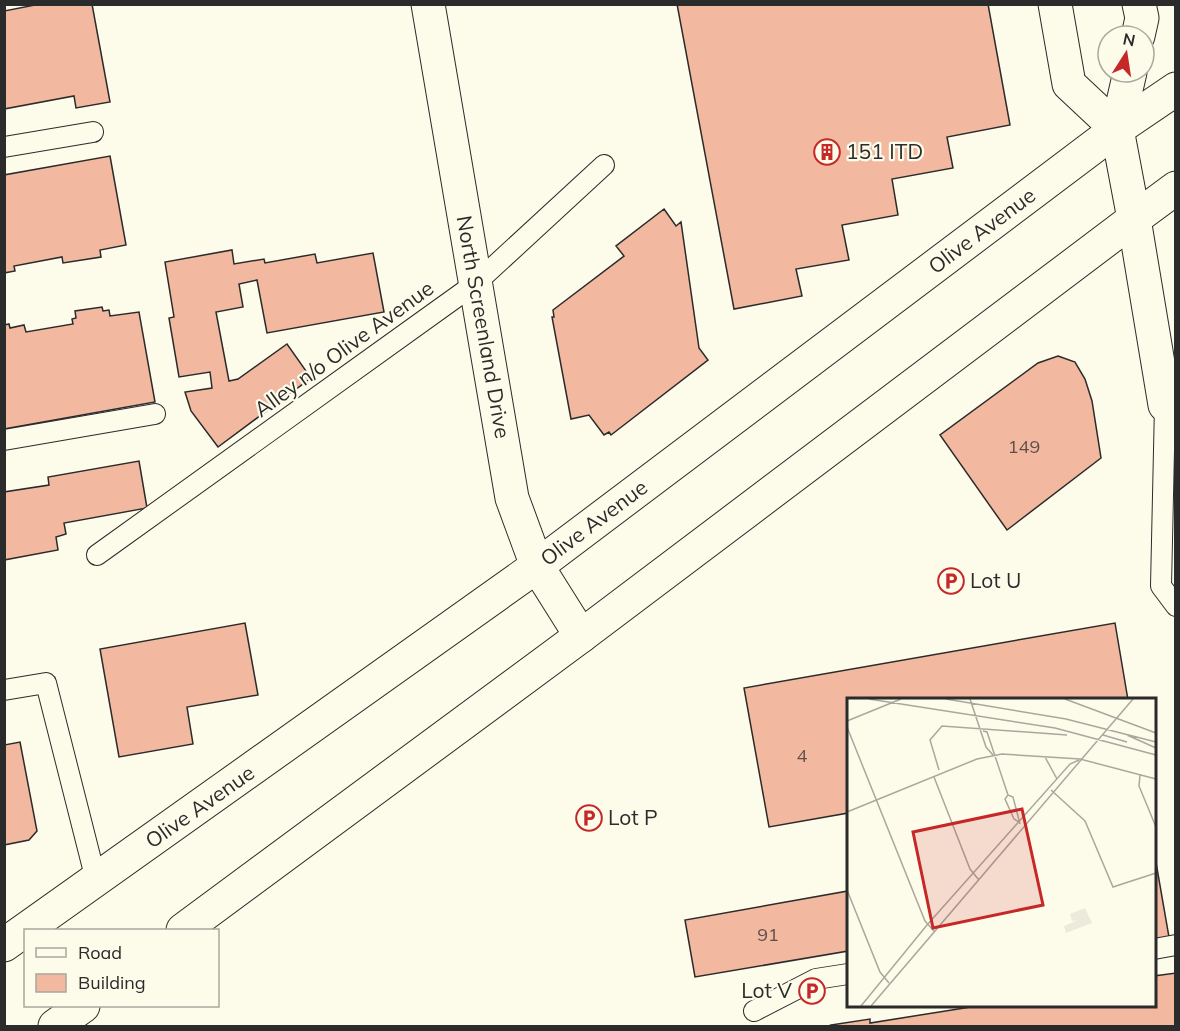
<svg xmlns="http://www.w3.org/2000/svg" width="1180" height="1031" font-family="Mulish,sans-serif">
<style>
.building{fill:#f2b8a0;stroke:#2b2b2b;stroke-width:1.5}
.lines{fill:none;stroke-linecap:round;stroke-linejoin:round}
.service-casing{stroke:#2b2b2b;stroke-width:22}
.minor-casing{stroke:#2b2b2b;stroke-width:35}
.secondary-casing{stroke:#2b2b2b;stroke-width:35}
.primary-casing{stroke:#2b2b2b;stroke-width:35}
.service{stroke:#fdfbea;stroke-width:20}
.minor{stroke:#fdfbea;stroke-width:33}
.secondary{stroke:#fdfbea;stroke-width:33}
.primary{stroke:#fdfbea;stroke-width:33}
.labels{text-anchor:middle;stroke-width:4.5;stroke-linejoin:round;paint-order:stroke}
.number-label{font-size:18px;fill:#5d4e48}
.poi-label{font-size:21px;fill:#2b2b2b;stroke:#fdfbea;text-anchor:start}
.street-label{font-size:21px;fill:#2b2b2b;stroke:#fdfbea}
.inset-road{fill:none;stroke:#a9a89e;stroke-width:1.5}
.view{fill:#c62828;fill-opacity:0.15;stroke:#c62828;stroke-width:3}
.inset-edge{fill:none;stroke:#2b2b2b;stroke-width:3}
</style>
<rect width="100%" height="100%" fill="#fdfbea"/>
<!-- building -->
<path class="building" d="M 40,4 L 92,4 L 110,102 L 76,108 L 74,96 L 4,109 L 4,11 Z
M 677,4 L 988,4 L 1010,125 L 947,137 L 953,168 L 892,179 L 898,215 L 842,225 L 849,260 L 796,269 L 802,296 L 734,309 Z
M 110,156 L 126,245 L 100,250 L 101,257 L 63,263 L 62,257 L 14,266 L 15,271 L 4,273 L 4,175 Z
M 664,209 L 676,226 L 681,222 L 699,348 L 708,360 L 611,435 L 609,432 L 604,435 L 589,415 L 571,419 L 552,317 L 554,317 L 553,310 L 624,256 L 616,246 Z
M 232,250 L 234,264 L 264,259 L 265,263 L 315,254 L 317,263 L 373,253 L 384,312 L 267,333 L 257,280 L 239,284 L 243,307 L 216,312 L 229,381 L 238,379 L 287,344 L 311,378 L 218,447 L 191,411 L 185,392 L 212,388 L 210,372 L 179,377 L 169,318 L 174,317 L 165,262 Z
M 102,307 L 103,311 L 109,310 L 110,316 L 139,312 L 155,402 L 4,429 L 4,325 L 9,324 L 10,328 L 24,325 L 26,332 L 73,324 L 72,319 L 76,318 L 75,311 Z
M 1058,356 L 1075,362 L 1085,379 L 1092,401 L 1101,458 L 1007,530 L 940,435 L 1038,363 Z
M 139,461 L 147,508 L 64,523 L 66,534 L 56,537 L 58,550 L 4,560 L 4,492 L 49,485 L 48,477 Z
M 245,623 L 258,695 L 187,707 L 193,744 L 119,757 L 100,649 Z
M 1115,623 L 1128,700 L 848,700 L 848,813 L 769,827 L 744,688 Z
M 20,742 L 37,831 L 29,840 L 4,845 L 4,745 Z
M 1154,851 L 1169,937 L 1154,939 Z
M 848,891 L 848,951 L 695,977 L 685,920 Z
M 1176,973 L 1176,1026 L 832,1026 L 831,1025 L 870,1019 L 870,1023 L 977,1006 L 1154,1006 L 1154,976 Z"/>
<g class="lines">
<!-- service casing -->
<g class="service-casing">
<path id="service" d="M 4,147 L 93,132
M 1165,405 L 1161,586 L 1176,606
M 4,440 L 155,414
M 97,555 L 476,283 L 604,165
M 4,690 L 46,683 L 96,880
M 1154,949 L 1176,945
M 754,1011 L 816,979 L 848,974"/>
</g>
<!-- minor casing -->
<g class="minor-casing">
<path id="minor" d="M 428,4 L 512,498 L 537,566 L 581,636
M 1134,219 L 1165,405"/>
</g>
<!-- secondary casing -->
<g class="secondary-casing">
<path id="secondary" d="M 1117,129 L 1176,89
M 1134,219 L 1176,188"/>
</g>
<!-- primary casing -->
<g class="primary-casing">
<path id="primary" d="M 1055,4 L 1069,84 L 1117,129
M 1138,36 L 1142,18 L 1139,4
M 183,930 L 581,636 L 1134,219 L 1117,129 L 1130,72
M 4,945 L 537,566 L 1117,129
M 55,1026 L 83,1006"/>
</g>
<!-- service -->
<use href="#service" class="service"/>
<!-- minor -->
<use href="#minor" class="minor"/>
<!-- secondary -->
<use href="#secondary" class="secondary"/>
<!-- primary -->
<use href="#primary" class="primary"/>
</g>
<!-- icons -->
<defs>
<g id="building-ring" transform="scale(1.35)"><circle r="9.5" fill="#fdfbea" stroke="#c62828" stroke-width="1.5"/><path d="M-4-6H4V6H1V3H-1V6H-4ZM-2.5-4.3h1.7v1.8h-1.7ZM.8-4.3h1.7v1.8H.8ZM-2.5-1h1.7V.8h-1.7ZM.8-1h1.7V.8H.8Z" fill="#c62828"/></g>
<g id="parking-ring" transform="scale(1.35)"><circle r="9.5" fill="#fdfbea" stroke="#c62828" stroke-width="1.5"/><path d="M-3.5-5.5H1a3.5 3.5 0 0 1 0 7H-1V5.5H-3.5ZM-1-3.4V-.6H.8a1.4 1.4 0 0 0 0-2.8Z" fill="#c62828"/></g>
</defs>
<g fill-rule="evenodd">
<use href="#building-ring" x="827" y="152"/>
<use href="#parking-ring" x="951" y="581"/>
<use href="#parking-ring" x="589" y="818"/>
<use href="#parking-ring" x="812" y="991"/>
</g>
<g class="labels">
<!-- number labels -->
<g class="number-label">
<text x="1024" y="453">149</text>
<text x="802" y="762">4</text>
<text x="768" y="941">91</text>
</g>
<!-- poi labels -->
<g class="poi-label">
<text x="846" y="159">151 ITD</text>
<text x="970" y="588">Lot U</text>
<text x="608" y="825">Lot P</text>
<text x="792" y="998" text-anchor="end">Lot V</text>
</g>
<!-- street labels -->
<g class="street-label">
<text transform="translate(982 231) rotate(-37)" y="7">Olive Avenue</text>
<text transform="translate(483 327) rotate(80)" y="7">North Screenland Drive</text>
<text transform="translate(344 349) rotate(-36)" y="7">Alley n/o Olive Avenue</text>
<text transform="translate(594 523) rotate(-37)" y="7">Olive Avenue</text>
<text transform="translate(200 807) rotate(-35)" y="7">Olive Avenue</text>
</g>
</g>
<!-- overview -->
<g transform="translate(847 698)">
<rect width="309" height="309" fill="#fdfbea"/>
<path d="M 238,210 L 245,225 L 219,235 L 217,228 L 231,222 L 225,223 L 223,216 Z" fill="#ecebdb"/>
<path class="inset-road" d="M 22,1 L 208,30 L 309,57M 99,1 L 219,21 L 309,44M 123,1 L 139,49 L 146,57M 218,1 L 309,35M 0,23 L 54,1M 0,29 L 78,223 L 87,233M 136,33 L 140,34 L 161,97M 256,37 L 280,44M 280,37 L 309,50M 198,59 L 210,81M 92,72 L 83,42 L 95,28 L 220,37M 293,77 L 292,88 L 309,129M 87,79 L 123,171 L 132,182M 204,92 L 238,123 L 266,189 L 309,175M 161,97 L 166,99 L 173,126M 161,97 L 158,101 L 167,121 L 172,124M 0,114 L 130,61 L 155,56 L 233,61 L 309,81M 0,192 L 33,274 L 42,285M 14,308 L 80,227 L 223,66 L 232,62M 24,308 L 286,1"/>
<path class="view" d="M 175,111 L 196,207 L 86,230 L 66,134 Z"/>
<rect width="309" height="309" class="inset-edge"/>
</g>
<!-- border -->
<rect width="1180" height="1031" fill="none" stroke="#2b2b2b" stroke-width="12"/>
<!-- legend -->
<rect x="24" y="929" width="195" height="78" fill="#fdfbea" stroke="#a9a89e" stroke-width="1.5"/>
<rect x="36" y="948" width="30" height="9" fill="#fdfbea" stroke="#a9a89e" stroke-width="1.5"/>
<text x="78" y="959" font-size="18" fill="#2b2b2b">Road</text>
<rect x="36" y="974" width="30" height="18" fill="#f2b8a0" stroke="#a9a89e" stroke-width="1.5"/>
<text x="78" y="989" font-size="18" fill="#2b2b2b">Building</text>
<!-- north arrow -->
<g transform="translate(1126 54) rotate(12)"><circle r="28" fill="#fdfbea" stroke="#a9a89e" stroke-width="1.5"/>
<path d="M0-4.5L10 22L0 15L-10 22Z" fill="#c62828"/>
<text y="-9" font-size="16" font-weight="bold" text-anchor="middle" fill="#2b2b2b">N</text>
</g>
</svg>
